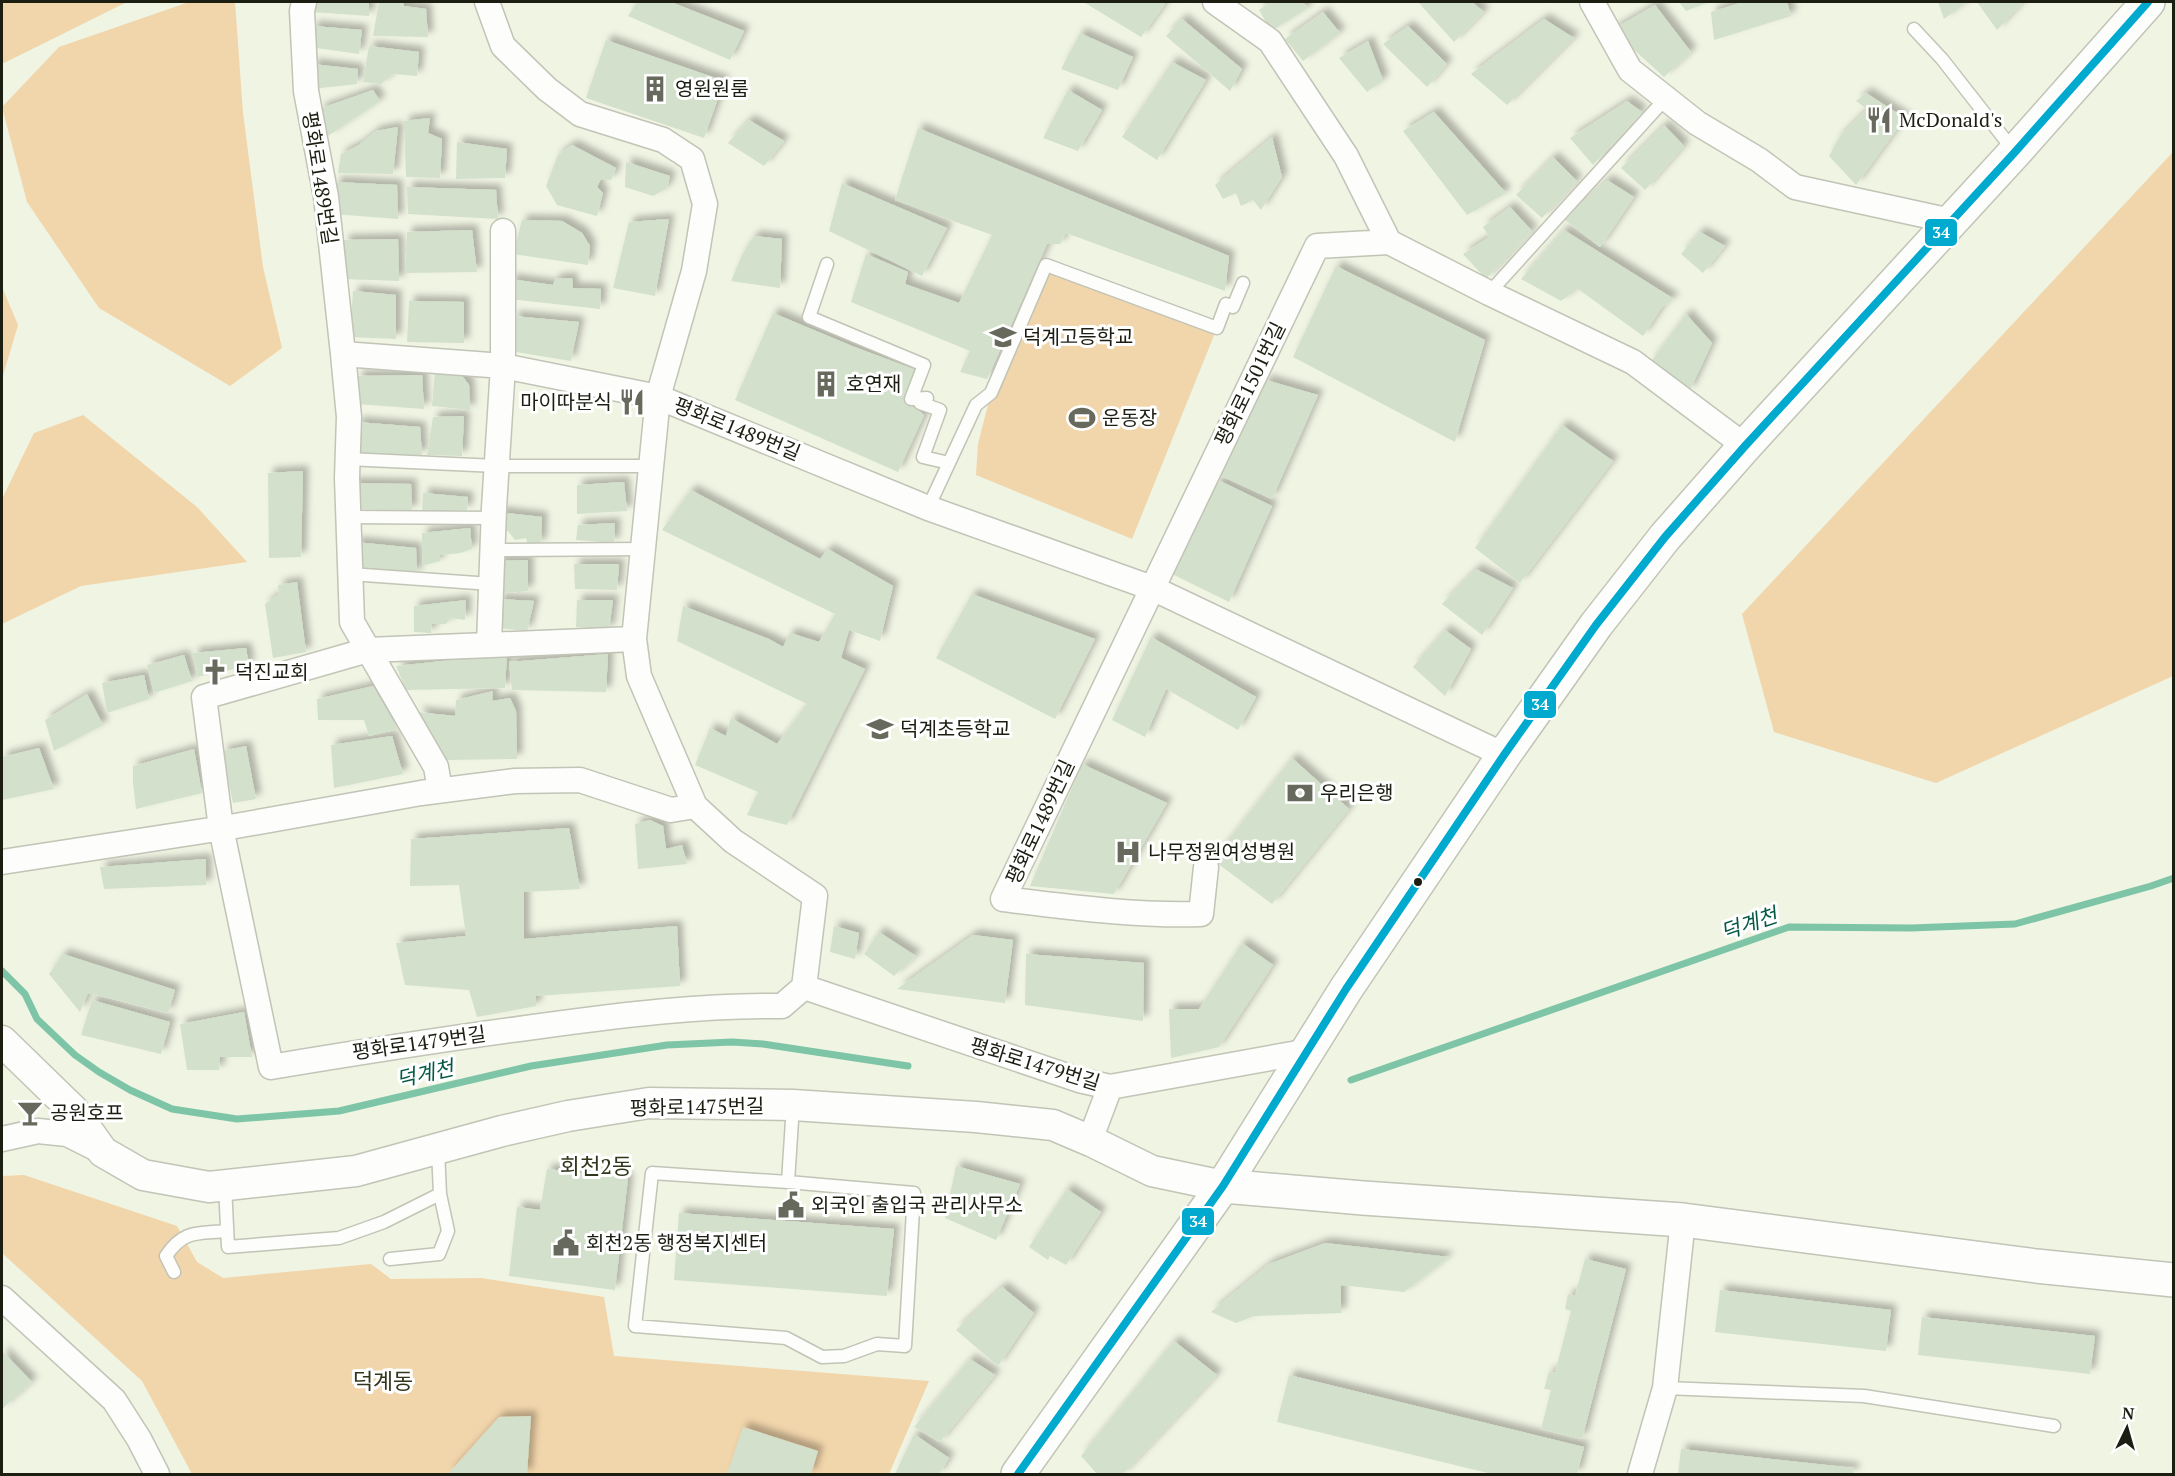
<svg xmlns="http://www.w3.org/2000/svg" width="2175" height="1476" font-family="'PT Serif','Noto Sans KR',serif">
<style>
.green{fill:#f1d5ab}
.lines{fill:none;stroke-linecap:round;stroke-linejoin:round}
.stream{stroke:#7ec5a8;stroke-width:7}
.building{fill:#d3e0cc;filter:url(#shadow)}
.service-casing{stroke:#c1c4b6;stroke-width:15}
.minor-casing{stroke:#c1c4b6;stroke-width:27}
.tertiary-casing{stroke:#c1c4b6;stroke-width:33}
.secondary-casing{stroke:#c1c4b6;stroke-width:36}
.service{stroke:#fdfdfb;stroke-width:12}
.minor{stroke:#fdfdfb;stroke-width:24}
.tertiary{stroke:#fdfdfb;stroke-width:30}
.secondary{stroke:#fdfdfb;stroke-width:33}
.bus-1-casing{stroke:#fff;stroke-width:12}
.bus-1{stroke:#00a9ce;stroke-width:8}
.bus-dot{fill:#1c1e12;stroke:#fff;stroke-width:2}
.labels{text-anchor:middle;stroke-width:6;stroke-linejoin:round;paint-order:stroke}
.poi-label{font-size:20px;fill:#1c1e12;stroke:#fff;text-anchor:start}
.street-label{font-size:20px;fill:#1c1e12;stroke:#fff}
.water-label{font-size:21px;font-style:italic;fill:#045943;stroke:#fff}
.quarter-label{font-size:22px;fill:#30361b;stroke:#fff}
.line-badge{stroke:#fff;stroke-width:2}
.badge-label{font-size:16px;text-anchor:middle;font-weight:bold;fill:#fff}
</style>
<defs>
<filter id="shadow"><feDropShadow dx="5.5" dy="-5.5" stdDeviation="3" flood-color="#0004"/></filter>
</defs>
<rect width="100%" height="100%" fill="#f0f4e3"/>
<!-- green -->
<path class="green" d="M 2,2 L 127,2 L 2,64 Z
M 189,2 L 235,2 L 243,113 L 263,267 L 282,348 L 230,386 L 99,308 L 27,202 L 2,107 L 59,47 Z
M 2173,152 L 2173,676 L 1936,783 L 1774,732 L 1742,614 Z
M 1046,265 L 1217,328 L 1132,539 L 976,475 L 978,444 L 991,393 Z
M 2,287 L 18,325 L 2,379 Z
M 83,415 L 197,507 L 247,562 L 81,586 L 2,624 L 2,499 L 34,433 Z
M 24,1175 L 177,1226 L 197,1262 L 223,1278 L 371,1264 L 391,1279 L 481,1278 L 604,1297 L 614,1356 L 929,1381 L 889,1474 L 192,1474 L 142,1381 L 2,1253 L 2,1176 Z"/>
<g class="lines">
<!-- stream -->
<path class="stream" d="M 2,971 L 25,994 L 37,1019 L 75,1055 L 99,1072 L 130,1090 L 172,1109 L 237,1119 L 339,1111 L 531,1066 L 667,1045 L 732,1042 L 763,1044 L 908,1066
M 1351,1080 L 1789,927 L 1911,928 L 2015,924 L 2151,886 L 2174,878"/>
</g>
<!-- building -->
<path class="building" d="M 313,2 L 369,2 L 369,16 L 312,12 Z
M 379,2 L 403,2 L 404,6 L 426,9 L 428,37 L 373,36 Z
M 637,2 L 671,2 L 744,31 L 730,60 L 628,16 Z
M 1086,2 L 1160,2 L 1165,4 L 1141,37 L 1085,3 Z
M 1270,2 L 1303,2 L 1308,8 L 1271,31 L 1259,10 Z
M 1418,2 L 1472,2 L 1484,12 L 1454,42 Z
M 1679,2 L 1709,2 L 1686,11 Z
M 1743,2 L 1787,2 L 1791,16 L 1714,40 L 1711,12 Z
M 1938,2 L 1967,2 L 1944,19 Z
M 1977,2 L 2023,2 L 1997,30 Z
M 1655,5 L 1691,52 L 1664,77 L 1612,30 Z
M 1323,12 L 1340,33 L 1303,61 L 1285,39 Z
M 1182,19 L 1242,69 L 1230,91 L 1166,36 Z
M 1544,19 L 1574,38 L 1507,105 L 1471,74 Z
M 313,26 L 362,30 L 359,54 L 309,47 Z
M 1408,26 L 1447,64 L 1427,87 L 1383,44 Z
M 1080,33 L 1133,57 L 1118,90 L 1061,69 Z
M 606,40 L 724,81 L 704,138 L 586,98 Z
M 1368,41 L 1383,80 L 1367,92 L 1339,58 Z
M 369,46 L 419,52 L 417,76 L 393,74 L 381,84 L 363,82 Z
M 1172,62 L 1206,80 L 1157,160 L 1122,137 Z
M 312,64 L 358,69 L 357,84 L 312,89 Z
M 373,90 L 380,101 L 328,136 L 319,109 Z
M 1068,90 L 1102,110 L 1078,151 L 1043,138 Z
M 1866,93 L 1905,118 L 1856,185 L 1829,156 L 1840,136 L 1867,109 L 1856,101 Z
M 1627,101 L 1642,112 L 1593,165 L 1570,138 Z
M 1434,112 L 1506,193 L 1467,215 L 1403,131 Z
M 430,118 L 428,133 L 442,139 L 440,178 L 406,177 L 404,121 Z
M 749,120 L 784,141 L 764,166 L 728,143 Z
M 1664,125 L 1684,146 L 1645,190 L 1621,168 Z
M 398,127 L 393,174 L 338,173 L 341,154 L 359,145 L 376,131 Z
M 918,128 L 1229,256 L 1225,291 L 1066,233 L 1060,244 L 1047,244 L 987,379 L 960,372 L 970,351 L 851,302 L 866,254 L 908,272 L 905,284 L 959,303 L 992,235 L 895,200 Z
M 1272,137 L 1282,177 L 1261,210 L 1253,200 L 1241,206 L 1236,193 L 1223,199 L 1215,185 Z
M 457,142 L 507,149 L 505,178 L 456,179 Z
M 572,145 L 616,168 L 611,180 L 601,179 L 597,187 L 603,193 L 597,216 L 557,205 L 546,186 L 558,155 Z
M 1553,157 L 1577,181 L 1542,218 L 1516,195 Z
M 626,162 L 670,176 L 667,188 L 653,196 L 625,187 Z
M 1607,180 L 1634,197 L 1600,247 L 1565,220 Z
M 335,182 L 397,185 L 398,219 L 334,214 Z
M 842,183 L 947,228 L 922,276 L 829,231 Z
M 407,187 L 496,190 L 498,219 L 408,214 Z
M 1510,207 L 1532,231 L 1486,279 L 1463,254 L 1489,237 L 1483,227 Z
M 669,219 L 655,296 L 613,288 L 629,222 Z
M 522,220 L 562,221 L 582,233 L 590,246 L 588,265 L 513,254 Z
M 472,230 L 477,272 L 405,273 L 407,232 Z
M 1564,230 L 1674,299 L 1662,307 L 1643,336 L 1578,289 L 1561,301 L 1521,279 Z
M 1700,232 L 1725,246 L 1703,273 L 1681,254 Z
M 754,236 L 782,239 L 780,288 L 731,281 L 743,253 Z
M 398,239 L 399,281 L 343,279 L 344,240 Z
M 1336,266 L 1485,340 L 1455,442 L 1293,357 Z
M 572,278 L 573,288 L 601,289 L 600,309 L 510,299 L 510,279 L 553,285 L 555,279 Z
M 353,291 L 396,295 L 396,339 L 350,337 Z
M 409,301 L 464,302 L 464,343 L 407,342 Z
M 773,313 L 852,346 L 916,370 L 904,398 L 924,415 L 898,472 L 735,400 Z
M 1686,314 L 1712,343 L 1689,392 L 1650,363 Z
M 513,316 L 579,322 L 571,361 L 516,352 Z
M 457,369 L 469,385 L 470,410 L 432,406 L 435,372 Z
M 422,375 L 424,409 L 357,404 L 357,376 Z
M 1266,380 L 1318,395 L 1272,499 L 1219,475 Z
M 464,416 L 462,456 L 427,455 L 433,417 Z
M 357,422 L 420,427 L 422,455 L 354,454 Z
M 1562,425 L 1613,461 L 1520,583 L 1475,548 Z
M 303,471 L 301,557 L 269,558 L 268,473 Z
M 1218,480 L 1272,506 L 1229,602 L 1172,574 Z
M 624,482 L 627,511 L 577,514 L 577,485 Z
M 351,483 L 411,484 L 412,511 L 355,509 Z
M 691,490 L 820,559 L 828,549 L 893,586 L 880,641 L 849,630 L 841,658 L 865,669 L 787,825 L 747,815 L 758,792 L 695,765 L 710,728 L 726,736 L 731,718 L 777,744 L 807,704 L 677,641 L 683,606 L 769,639 L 783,647 L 790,633 L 819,642 L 835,614 L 662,530 Z
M 423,493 L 468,497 L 467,510 L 422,512 Z
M 498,512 L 542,517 L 541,544 L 528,545 L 526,538 L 515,540 L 508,531 L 498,532 Z
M 615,523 L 614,543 L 576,540 L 578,525 Z
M 470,528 L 472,549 L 460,553 L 440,555 L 440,561 L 422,566 L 422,533 Z
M 355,542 L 416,548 L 417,574 L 355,570 Z
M 528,560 L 528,591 L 495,594 L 497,561 Z
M 574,564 L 619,564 L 617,590 L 575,589 Z
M 1476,569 L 1513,588 L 1482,635 L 1442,604 Z
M 297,582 L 306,652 L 273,658 L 265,604 L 279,594 L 278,585 Z
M 972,594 L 1095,639 L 1055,719 L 936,658 Z
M 498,599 L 534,601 L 527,631 L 497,628 Z
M 466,600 L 465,620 L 451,618 L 446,624 L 432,624 L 431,633 L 414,632 L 414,606 Z
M 577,600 L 613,600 L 609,630 L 576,627 Z
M 1445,630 L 1471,649 L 1445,696 L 1413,667 Z
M 1151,637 L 1256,697 L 1238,730 L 1166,689 L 1145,737 L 1112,720 Z
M 246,648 L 249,666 L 197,677 L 193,653 Z
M 507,654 L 505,688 L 406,690 L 396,666 Z
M 608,654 L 606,692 L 512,690 L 509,662 Z
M 184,655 L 192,681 L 154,693 L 147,665 Z
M 144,675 L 149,699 L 107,713 L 102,683 Z
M 373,686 L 398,729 L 369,736 L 364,720 L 318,720 L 317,699 Z
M 493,691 L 492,701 L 510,698 L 516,711 L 517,759 L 445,760 L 417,712 L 455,716 L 456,700 Z
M 87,694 L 103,725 L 54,751 L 45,720 Z
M 392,736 L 403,774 L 334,788 L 331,745 Z
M 246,746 L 256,799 L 233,803 L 222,751 Z
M 39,748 L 54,789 L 2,800 L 2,757 Z
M 194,749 L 202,793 L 136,809 L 133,782 L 133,766 Z
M 1292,758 L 1349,809 L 1272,904 L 1213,860 Z
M 1082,764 L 1167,803 L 1114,894 L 1030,886 Z
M 650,820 L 663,826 L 666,849 L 682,845 L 687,864 L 638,869 L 635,824 Z
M 569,828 L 580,889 L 524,892 L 524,939 L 677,926 L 680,986 L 536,996 L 536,1006 L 477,1017 L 469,990 L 405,985 L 396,943 L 466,936 L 459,885 L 410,886 L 411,839 Z
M 206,859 L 206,885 L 104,889 L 100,867 Z
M 834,926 L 859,933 L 855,959 L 830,952 Z
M 879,932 L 916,956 L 894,976 L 864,954 Z
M 973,935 L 1013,940 L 1005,1003 L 897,989 Z
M 1242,943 L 1273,965 L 1219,1047 L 1171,1058 L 1169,1009 L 1199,1009 Z
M 63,954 L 175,990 L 168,1013 L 88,993 L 80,1012 L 49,974 Z
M 1026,954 L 1144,963 L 1143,1021 L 1025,1005 Z
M 92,1000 L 170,1022 L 161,1054 L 81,1035 Z
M 244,1012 L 252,1057 L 220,1057 L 219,1070 L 187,1070 L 180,1024 Z
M 956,1166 L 1020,1184 L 996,1240 L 945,1218 Z
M 547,1169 L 628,1178 L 615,1290 L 509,1276 L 517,1207 L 540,1210 Z
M 1067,1189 L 1101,1212 L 1066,1265 L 1050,1256 L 1048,1260 L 1029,1247 Z
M 679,1213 L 894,1229 L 887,1296 L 674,1280 Z
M 1325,1243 L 1449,1257 L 1404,1292 L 1341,1285 L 1341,1313 L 1254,1316 L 1236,1323 L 1211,1312 L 1269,1264 Z
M 1585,1259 L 1626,1269 L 1582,1439 L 1541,1429 L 1551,1390 L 1544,1389 L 1549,1372 L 1555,1373 L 1571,1311 L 1565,1309 L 1568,1294 L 1575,1296 Z
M 1002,1287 L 1034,1313 L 998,1366 L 956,1330 Z
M 1720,1290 L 1891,1310 L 1886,1351 L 1715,1332 Z
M 1922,1317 L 2095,1336 L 2090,1374 L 1918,1355 Z
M 1174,1341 L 1217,1375 L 1123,1474 L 1097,1474 L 1081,1456 Z
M 2,1351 L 32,1382 L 2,1409 Z
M 970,1359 L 995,1375 L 940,1442 L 914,1427 Z
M 1289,1375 L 1584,1447 L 1577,1474 L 1492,1474 L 1277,1422 Z
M 531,1416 L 527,1474 L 448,1474 L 499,1417 Z
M 743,1427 L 818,1451 L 811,1474 L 727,1474 Z
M 914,1434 L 949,1458 L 939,1474 L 895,1474 Z
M 1681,1449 L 1854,1468 L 1853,1474 L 1678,1474 Z"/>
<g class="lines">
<!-- service casing -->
<g class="service-casing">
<path id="service" d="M 1914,29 L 1942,59 L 2014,151
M 827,264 L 809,317 L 924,365 L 911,399 L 927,398 L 920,403 L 940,410 L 923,457 L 949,463
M 1489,293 L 1666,98
M 347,459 L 496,466 L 651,466
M 928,508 L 976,405 L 991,393 L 1046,265 L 1217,328 L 1226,304 L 1233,307 L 1243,283
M 348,517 L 493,518
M 492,550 L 644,549
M 350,574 L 491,584
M 788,1182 L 652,1173 L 635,1326 L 786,1338 L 822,1357 L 844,1356 L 877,1344 L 905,1346 L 914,1193 L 788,1182 L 793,1105
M 225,1186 L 228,1247 L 339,1238 L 384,1222 L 440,1194 L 438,1150
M 390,1259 L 439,1254 L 448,1231 L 440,1194
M 174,1272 L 166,1256 C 184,1229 198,1234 227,1231
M 1665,1388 L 1864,1396 L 2054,1426"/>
</g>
<!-- minor casing -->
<g class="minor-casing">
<path id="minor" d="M 304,2 L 302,11 L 306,91 L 326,197 L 343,354 L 349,417 L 347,478 L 352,622 L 436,767 L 440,790
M 487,2 L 503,46 L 547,89 L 580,114 L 663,140 L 692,159 L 705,204 L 694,271 L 658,397 L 634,639 L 368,650 L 204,697 L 221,828 L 271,1067 C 361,1052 451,1038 541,1026 C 621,1015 702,1005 782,1006 L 804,987
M 1215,2 L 1270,41 L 1346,156 L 1389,242
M 1592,2 L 1630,70 L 1697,123 L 1759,160 L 1795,187 L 1951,221
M 343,354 L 503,366 L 658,397 L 928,508 L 1152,588 L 1504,755
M 634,639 L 639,676 L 695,806
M 489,644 L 494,508 L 503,366 L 503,231
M 2,862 L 230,827 L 421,793 L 515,781 L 580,780 L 671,810 L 695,806 L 733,841 L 815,896 L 804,987 L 1079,1080 L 1110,1087 L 1309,1051
M 1206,867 L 1201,914 C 1135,916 1069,907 1003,899 L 1317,246 L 1389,242 L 1489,293 L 1633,362 L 1745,446
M 2,1139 L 38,1131 L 67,1134 L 103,1152
M 1090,1140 L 1110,1087
M 2,1298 L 114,1400 L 139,1439 L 157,1474
M 1640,1474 L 1665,1388 L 1683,1220"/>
</g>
<!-- tertiary casing -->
<g class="tertiary-casing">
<path id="tertiary" d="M 2,1041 L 73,1110 L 103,1152 L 143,1175 L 209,1187 L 356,1171 L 502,1131 L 568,1116 L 649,1103 L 793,1105 L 976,1117 L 1053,1125 L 1093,1142 L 1152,1171 L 1223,1186"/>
</g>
<!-- secondary casing -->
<g class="secondary-casing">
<path id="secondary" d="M 1223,1186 L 1363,1198 L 1683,1220 L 2036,1266 L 2174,1280
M 1018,1474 L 1223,1186 L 1346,989 L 1504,755 L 1596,625 L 1665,537 L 1745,446 L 2015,152 L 2148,2"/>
</g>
<!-- service -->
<use href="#service" class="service"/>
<!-- minor -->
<use href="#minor" class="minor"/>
<!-- tertiary -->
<use href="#tertiary" class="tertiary"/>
<!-- secondary -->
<use href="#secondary" class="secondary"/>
<!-- bus-1 casing -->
<g class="bus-1-casing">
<path id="bus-1" d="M 1018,1474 L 1223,1186 L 1346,989 L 1504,755 L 1596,625 L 1665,537 L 1745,446 L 2015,152 L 2148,2"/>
</g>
<!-- bus-1 -->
<use href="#bus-1" class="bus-1"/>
</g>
<!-- icons -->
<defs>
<g id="building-bare" transform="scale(2.07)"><path d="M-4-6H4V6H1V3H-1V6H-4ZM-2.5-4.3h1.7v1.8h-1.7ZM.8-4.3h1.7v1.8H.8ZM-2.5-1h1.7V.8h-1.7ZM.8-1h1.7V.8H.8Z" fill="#66695b" stroke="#fff" stroke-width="2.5" paint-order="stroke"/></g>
<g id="restaurant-bare" transform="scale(2.07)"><path d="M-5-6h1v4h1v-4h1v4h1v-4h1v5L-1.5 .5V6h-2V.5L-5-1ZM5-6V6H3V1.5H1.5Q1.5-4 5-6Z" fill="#66695b" stroke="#fff" stroke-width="2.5" paint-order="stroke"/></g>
<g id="school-bare" transform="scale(2.07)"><path d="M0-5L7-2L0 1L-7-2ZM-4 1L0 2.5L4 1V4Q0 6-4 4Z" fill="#66695b" stroke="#fff" stroke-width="2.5" paint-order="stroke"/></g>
<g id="stadium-bare" transform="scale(2.07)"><path d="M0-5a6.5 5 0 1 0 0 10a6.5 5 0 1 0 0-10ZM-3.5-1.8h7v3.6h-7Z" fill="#66695b" stroke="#fff" stroke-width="2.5" paint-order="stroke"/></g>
<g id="church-bare" transform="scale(2.07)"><path d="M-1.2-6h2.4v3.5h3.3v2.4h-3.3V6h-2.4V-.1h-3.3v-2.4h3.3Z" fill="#66695b" stroke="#fff" stroke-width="2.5" paint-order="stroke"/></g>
<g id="bank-bare" transform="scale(2.07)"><path d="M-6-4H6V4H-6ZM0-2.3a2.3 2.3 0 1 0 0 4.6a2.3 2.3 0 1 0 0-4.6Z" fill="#66695b" stroke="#fff" stroke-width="2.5" paint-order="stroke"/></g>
<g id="hospital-bare" transform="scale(2.07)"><path d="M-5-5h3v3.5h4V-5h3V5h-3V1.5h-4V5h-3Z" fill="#66695b" stroke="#fff" stroke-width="2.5" paint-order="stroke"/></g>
<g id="bar-bare" transform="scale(2.07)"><path d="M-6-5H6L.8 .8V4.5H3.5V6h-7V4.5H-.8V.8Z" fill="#66695b" stroke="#fff" stroke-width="2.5" paint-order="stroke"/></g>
<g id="civic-bare" transform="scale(2.07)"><path d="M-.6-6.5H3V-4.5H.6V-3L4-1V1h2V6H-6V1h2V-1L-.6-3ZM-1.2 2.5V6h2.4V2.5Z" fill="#66695b" stroke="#fff" stroke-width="2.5" paint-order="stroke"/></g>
</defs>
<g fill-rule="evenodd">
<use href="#building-bare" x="655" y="89"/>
<use href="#restaurant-bare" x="1879" y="120"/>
<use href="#school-bare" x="1003" y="337"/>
<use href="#building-bare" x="826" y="384"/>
<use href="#restaurant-bare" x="632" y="402"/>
<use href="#stadium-bare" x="1082" y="418"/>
<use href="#church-bare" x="215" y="672"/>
<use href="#school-bare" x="880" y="729"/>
<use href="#bank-bare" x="1300" y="793"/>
<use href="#hospital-bare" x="1128" y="852"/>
<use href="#bar-bare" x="30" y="1113"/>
<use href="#civic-bare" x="791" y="1205"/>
<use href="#civic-bare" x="566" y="1243"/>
</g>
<!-- markers -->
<circle class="bus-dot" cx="1418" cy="882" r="5"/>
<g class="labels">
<!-- poi labels -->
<g class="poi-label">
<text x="675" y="96">영원원룸</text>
<text x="1899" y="127">McDonald's</text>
<text x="1023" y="344">덕계고등학교</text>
<text x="846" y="391">호연재</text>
<text x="612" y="409" text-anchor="end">마이따분식</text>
<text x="1102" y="425">운동장</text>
<text x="235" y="679">덕진교회</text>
<text x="900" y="736">덕계초등학교</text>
<text x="1320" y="800">우리은행</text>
<text x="1148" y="859">나무정원여성병원</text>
<text x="50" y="1120">공원호프</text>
<text x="811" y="1212">외국인 출입국 관리사무소</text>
<text x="586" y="1250">회천2동 행정복지센터</text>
</g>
<!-- street labels -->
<g class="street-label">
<text transform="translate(320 178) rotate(81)" y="7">평화로1489번길</text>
<text transform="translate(1250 384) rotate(-64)" y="7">평화로1501번길</text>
<text transform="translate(737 429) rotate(22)" y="7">평화로1489번길</text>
<text transform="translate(1040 822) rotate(-65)" y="7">평화로1489번길</text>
<text transform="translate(419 1043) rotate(-8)" y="7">평화로1479번길</text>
<text transform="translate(1035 1064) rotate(17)" y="7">평화로1479번길</text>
<text transform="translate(697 1107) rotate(-1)" y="7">평화로1475번길</text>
</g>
<!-- water labels -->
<g class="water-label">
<text transform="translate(1749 924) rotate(-19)" y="7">덕계천</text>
<text transform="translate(425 1074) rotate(-13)" y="7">덕계천</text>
</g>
<!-- quarter labels -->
<g class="quarter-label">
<text x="596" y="1174">회천2동</text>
<text x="383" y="1389">덕계동</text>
</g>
</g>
<g class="line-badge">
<rect x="1924" y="218" width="34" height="29" rx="6" fill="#00a9ce"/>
<rect x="1523" y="690" width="34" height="29" rx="6" fill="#00a9ce"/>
<rect x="1181" y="1207" width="34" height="29" rx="6" fill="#00a9ce"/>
</g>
<g class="badge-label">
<text x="1941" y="238">34</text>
<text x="1540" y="710">34</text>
<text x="1198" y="1227">34</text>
</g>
<!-- border -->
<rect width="2175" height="1476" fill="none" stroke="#1c1e12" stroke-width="6"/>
<!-- north arrow -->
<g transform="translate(2127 1428) rotate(5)" stroke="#ffffff" stroke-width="4.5" paint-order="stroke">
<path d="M0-4.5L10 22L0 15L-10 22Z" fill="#1c1e12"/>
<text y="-9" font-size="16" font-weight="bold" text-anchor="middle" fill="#1c1e12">N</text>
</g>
</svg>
